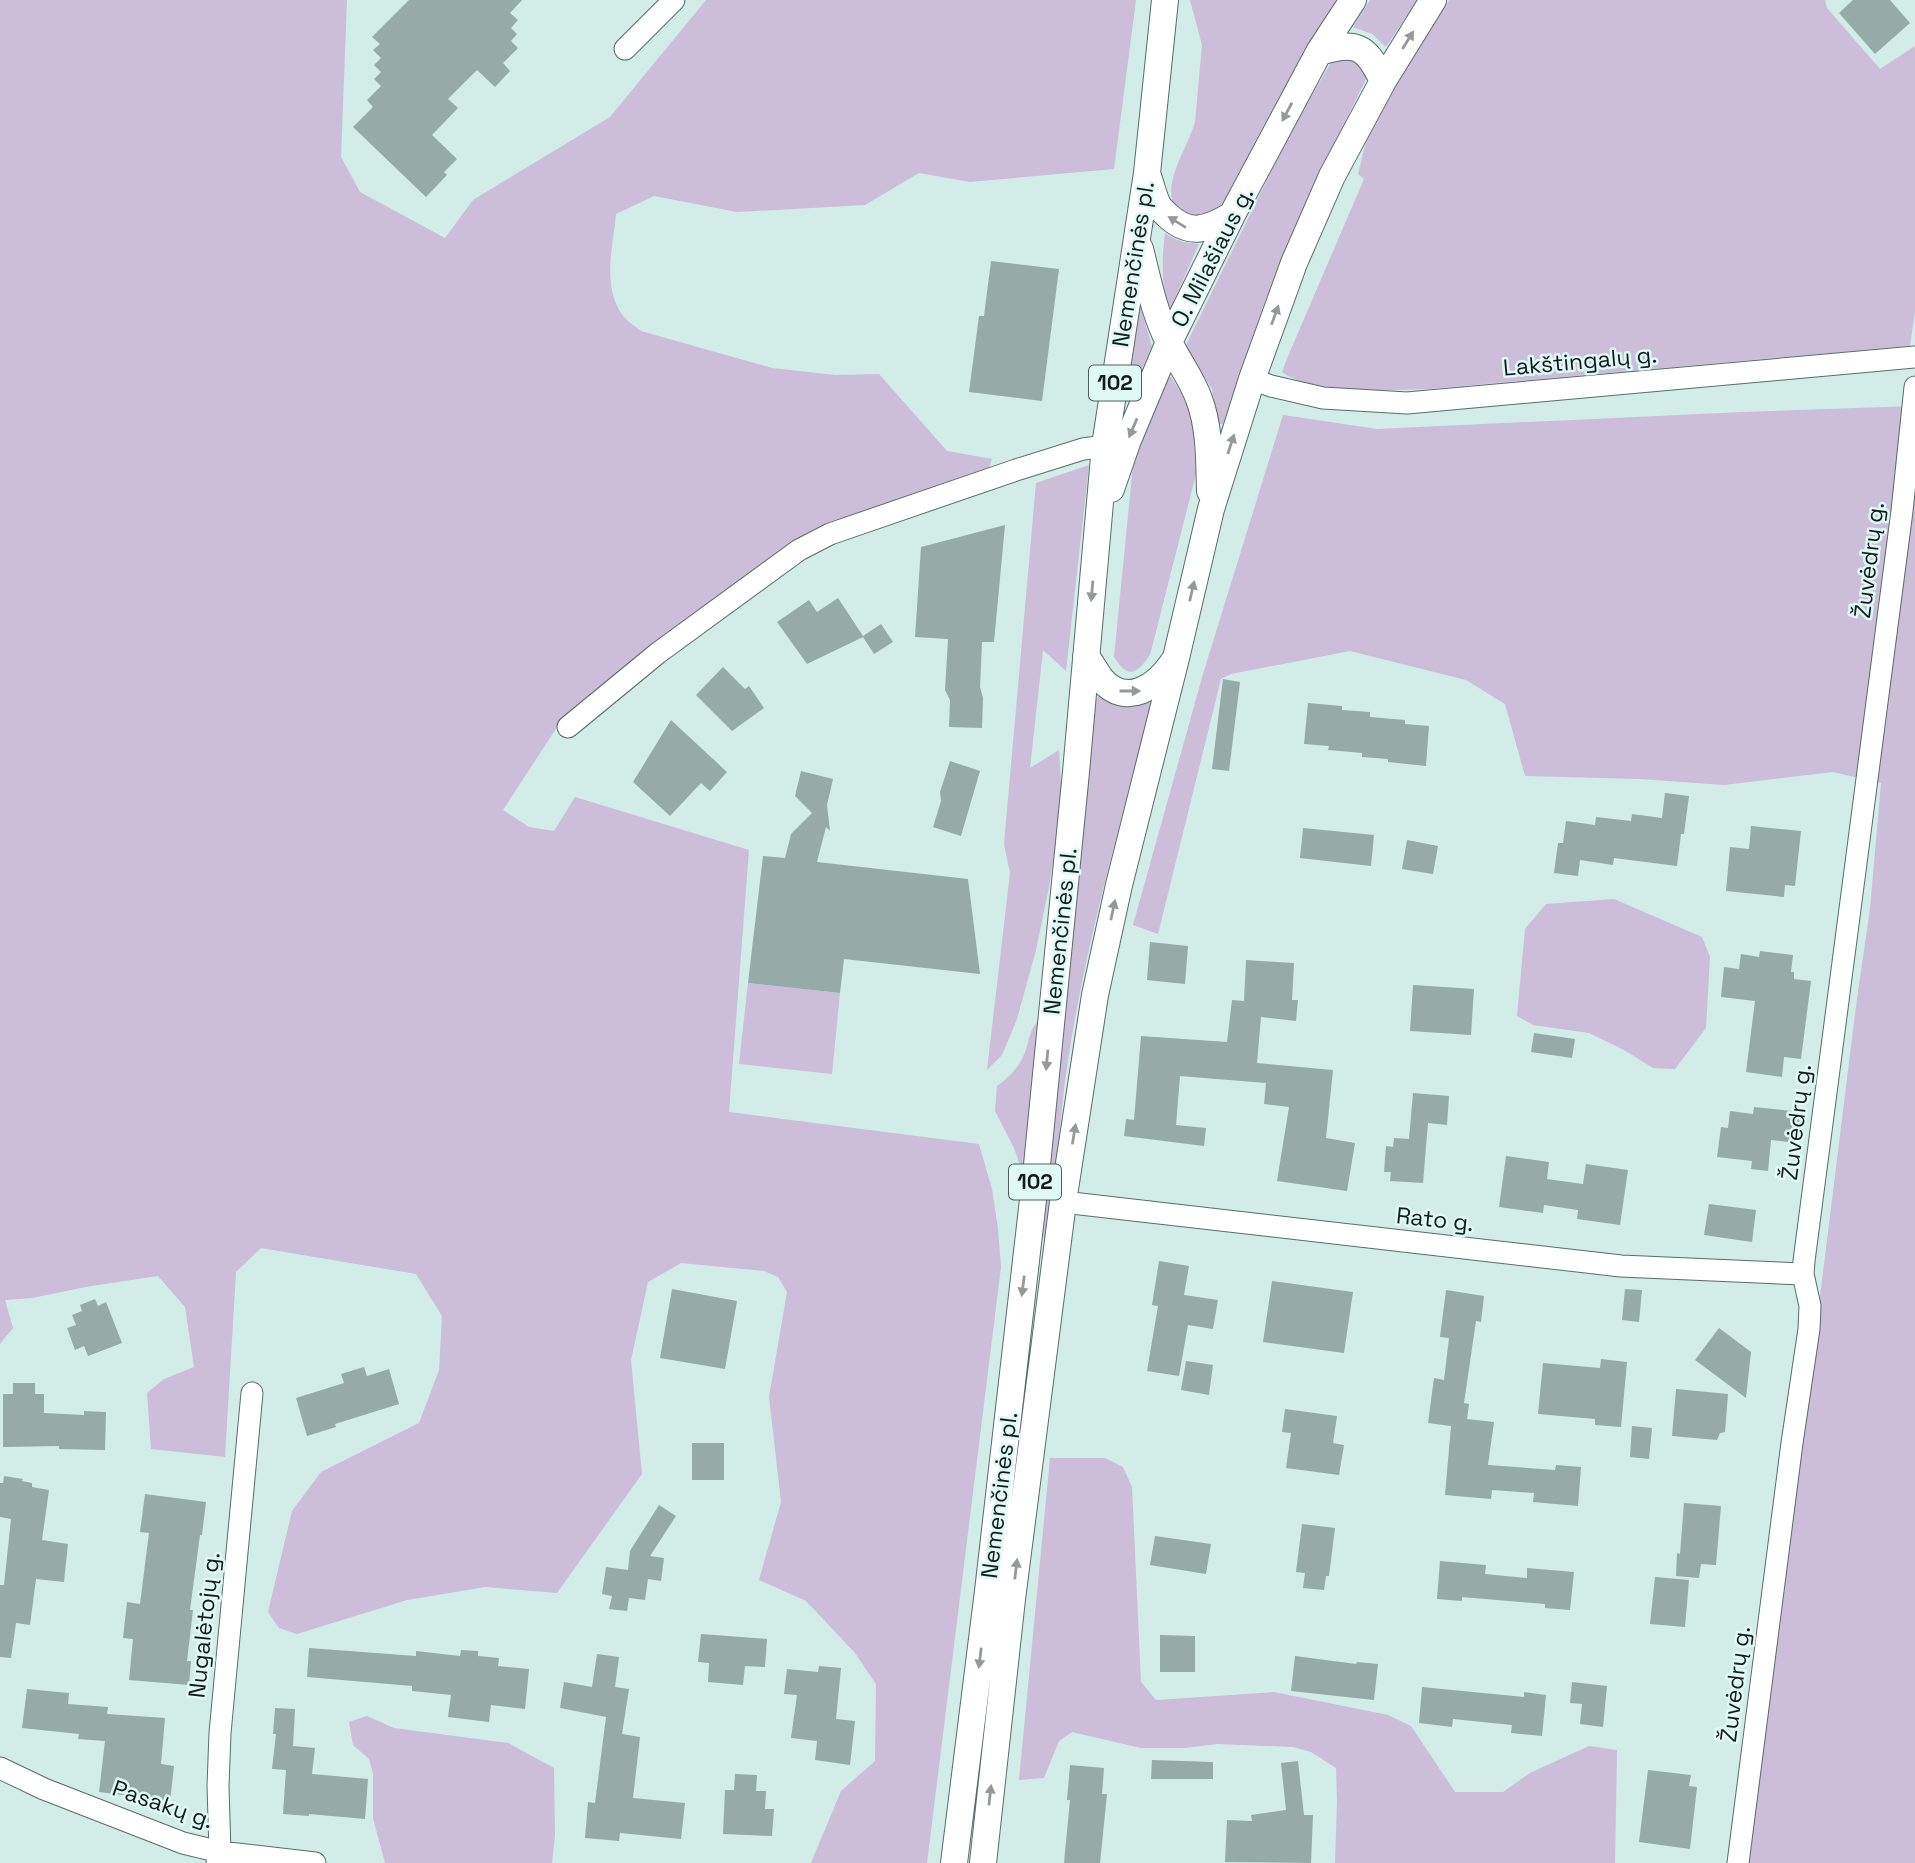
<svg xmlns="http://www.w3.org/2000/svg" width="1915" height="1863" font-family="'Space Grotesk',sans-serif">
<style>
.green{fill:#ccbdd8}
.building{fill:#94aba8}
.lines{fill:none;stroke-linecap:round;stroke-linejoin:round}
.minor-casing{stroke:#576d6a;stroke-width:23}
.major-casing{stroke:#576d6a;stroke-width:28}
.minor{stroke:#fff;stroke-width:21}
.major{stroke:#fff;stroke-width:26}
.oneway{fill:#959998}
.labels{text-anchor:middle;stroke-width:5;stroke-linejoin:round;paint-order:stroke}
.shield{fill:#dff9f5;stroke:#505e5c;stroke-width:2}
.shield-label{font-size:21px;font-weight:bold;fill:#131c1b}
.street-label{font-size:23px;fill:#131c1b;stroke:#dff9f5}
</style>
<rect width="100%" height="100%" fill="#d2ece8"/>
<!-- green -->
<path class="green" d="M 0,0 L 347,0 L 341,157 L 360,192 L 445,238 L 473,200 L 610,117 L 706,0 L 1136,0 L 1114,169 L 970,182 L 919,173 L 865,205 L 737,212 L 654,196 L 616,214 C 613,247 601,288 624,317 C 628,322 635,326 641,331 L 772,368 L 836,375 L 879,374 L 947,451 L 992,459 L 986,477 L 841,519 L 643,651 L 559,724 L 503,810 L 529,827 L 554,831 L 575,797 L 749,850 L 729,1112 L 979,1144 L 992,1189 L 998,1229 L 1001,1267 L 927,1863 L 811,1863 L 841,1791 L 875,1761 L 876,1684 L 855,1653 L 806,1601 L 759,1580 L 781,1502 L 769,1397 L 787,1292 L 778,1277 L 764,1271 L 681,1263 L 648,1282 L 631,1360 L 642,1474 L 557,1593 L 485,1587 L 407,1600 L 297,1634 L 279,1628 L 268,1612 L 292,1511 L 321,1472 L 419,1423 L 439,1370 L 442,1316 L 416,1274 L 261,1248 L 236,1272 L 225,1457 L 151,1449 L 147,1393 L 164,1379 L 194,1367 L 185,1307 L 158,1276 L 91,1286 L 32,1298 L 5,1300 L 13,1328 L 0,1344 Z
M 1190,0 L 1337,0 C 1292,67 1257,139 1219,210 C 1210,217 1199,219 1188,215 C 1149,201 1189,147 1195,122 L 1202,45 Z
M 1370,0 L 1417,0 L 1386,47 L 1372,34 L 1353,27 Z
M 1449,0 L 1825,0 L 1827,8 L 1880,69 L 1915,46 L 1915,311 L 1910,346 L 1429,389 C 1393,390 1310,394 1282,372 L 1286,361 L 1364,179 L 1358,174 L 1368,133 L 1407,63 Z
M 1333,59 L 1362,60 L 1367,77 L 1317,180 L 1266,299 L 1223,424 L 1219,424 L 1212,389 L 1185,347 L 1291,131 Z
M 1165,233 C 1176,241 1186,243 1199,244 L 1171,307 L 1168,306 C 1161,282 1162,257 1165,233 Z
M 1139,303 L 1152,346 L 1135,385 L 1130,389 L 1128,387 L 1137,304 Z
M 1171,377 L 1184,398 L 1193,418 L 1196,474 L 1150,655 C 1136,675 1128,679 1114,657 L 1133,465 L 1147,422 L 1168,378 Z
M 1915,406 L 1915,1863 L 1745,1863 L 1774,1668 L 1856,1006 L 1870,909 L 1881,783 L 1833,772 L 1724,785 L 1640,779 L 1525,776 L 1505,704 L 1466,680 L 1350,651 L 1231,674 L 1221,679 L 1158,934 L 1133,925 L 1203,674 L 1283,415 L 1377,429 L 1742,412 Z
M 1089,465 L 1066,671 L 1043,650 L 1030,768 L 1059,750 L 1062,803 L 1049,887 L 1036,950 L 1017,1019 L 1002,1055 L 987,1070 L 1010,873 L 1004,844 L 1036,483 Z
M 1098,696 L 1116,704 L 1148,699 L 1151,702 C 1121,823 1085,944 1067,1067 C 1059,1123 1056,1181 1050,1238 L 1042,1237 L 1096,700 Z
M 1614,899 L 1702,937 L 1710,957 L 1706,1028 L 1675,1069 L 1653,1068 L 1624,1050 L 1589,1033 L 1533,1025 L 1517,1016 L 1525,929 L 1546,904 Z
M 748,983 L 840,993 L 832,1074 L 739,1064 Z
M 1037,1022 L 1040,1023 L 1023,1174 L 1014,1148 L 995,1111 L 997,1086 C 1009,1078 1020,1066 1025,1052 C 1029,1042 1030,1029 1037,1022 Z
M 1050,1458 L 1105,1458 L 1123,1467 L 1132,1487 L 1141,1682 L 1156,1700 L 1274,1692 L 1388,1715 L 1411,1726 L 1455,1792 L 1503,1792 L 1530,1773 L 1589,1746 L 1617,1750 L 1615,1863 L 1335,1863 L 1337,1801 L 1336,1768 L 1311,1752 L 1293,1747 L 1217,1744 L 1185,1748 L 1141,1748 L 1072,1732 L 1059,1741 L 1044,1778 L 1019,1780 Z
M 367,1716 L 394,1728 L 508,1743 L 554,1768 L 555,1835 L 552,1863 L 385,1863 L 373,1818 L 373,1774 L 369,1759 L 353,1745 L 349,1722 Z"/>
<!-- building -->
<path class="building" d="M 409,0 L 522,0 L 510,13 L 518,20 L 511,28 L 517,34 L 511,41 L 518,48 L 503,63 L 510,71 L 495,87 L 477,70 L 448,99 L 458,108 L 432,135 L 457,159 L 444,172 L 447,175 L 426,197 L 353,127 L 373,107 L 367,100 L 381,86 L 374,79 L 381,72 L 374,65 L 381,58 L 373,50 L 380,44 L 372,37 Z
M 1853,0 L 1890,0 L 1910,23 L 1875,54 L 1839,13 Z
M 991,261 L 1059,269 L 1042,401 L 969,392 L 979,316 L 984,316 Z
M 1005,525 L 994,642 L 982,642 L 980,687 L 983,698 L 982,728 L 949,727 L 950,700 L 945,690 L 948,639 L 915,637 L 921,547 Z
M 838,598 L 863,636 L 881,624 L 893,642 L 874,654 L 863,637 L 807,664 L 777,622 L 809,600 L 817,612 Z
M 723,667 L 745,689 L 749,686 L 764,708 L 732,731 L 696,695 Z
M 1223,679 L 1240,682 L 1229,771 L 1212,769 Z
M 1308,703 L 1342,706 L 1342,710 L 1370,712 L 1370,717 L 1405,720 L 1405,724 L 1429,726 L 1426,766 L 1388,762 L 1388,759 L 1362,757 L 1362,753 L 1328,750 L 1329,746 L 1304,744 Z
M 671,720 L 727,772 L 710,791 L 701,783 L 670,816 L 633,782 Z
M 950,761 L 980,771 L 961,836 L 933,827 L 941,801 L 940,792 Z
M 801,771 L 833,779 L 827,805 L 830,831 L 826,827 L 817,862 L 968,879 L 980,974 L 844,959 L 840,993 L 748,983 L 763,856 L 785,858 L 791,834 L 812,813 L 795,796 Z
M 1665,793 L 1689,796 L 1684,834 L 1681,834 L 1677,866 L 1614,858 L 1613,865 L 1580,860 L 1578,876 L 1554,873 L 1558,843 L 1563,843 L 1566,821 L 1595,825 L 1596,817 L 1631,821 L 1632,814 L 1662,818 Z
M 1751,826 L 1801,831 L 1795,886 L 1785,885 L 1784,897 L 1726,891 L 1730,847 L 1749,849 Z
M 1303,828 L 1374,835 L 1371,866 L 1300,858 Z
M 1407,840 L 1438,846 L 1433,874 L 1402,869 Z
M 1150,942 L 1188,946 L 1185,984 L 1147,980 Z
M 1760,951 L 1793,955 L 1791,972 L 1794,972 L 1794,979 L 1811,981 L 1801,1059 L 1784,1057 L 1782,1077 L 1746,1072 L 1755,1001 L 1721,997 L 1724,967 L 1739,969 L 1741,954 L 1759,957 Z
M 1246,960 L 1294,963 L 1292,1000 L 1298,1000 L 1296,1021 L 1261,1017 L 1257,1063 L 1333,1070 L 1326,1138 L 1355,1143 L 1347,1191 L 1277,1181 L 1289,1107 L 1264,1104 L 1266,1083 L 1180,1076 L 1176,1125 L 1206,1128 L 1204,1146 L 1124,1136 L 1126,1119 L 1134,1120 L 1141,1036 L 1227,1042 L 1232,1000 L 1244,1001 Z
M 1413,985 L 1474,989 L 1471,1035 L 1410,1031 Z
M 1534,1033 L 1575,1039 L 1572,1058 L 1531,1052 Z
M 1413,1093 L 1449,1096 L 1447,1125 L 1428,1123 L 1423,1183 L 1390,1181 L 1391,1172 L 1384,1172 L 1386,1146 L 1393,1147 L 1394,1138 L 1409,1139 Z
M 1754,1107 L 1800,1112 L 1797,1143 L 1771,1140 L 1768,1171 L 1751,1169 L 1752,1161 L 1717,1157 L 1721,1127 L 1728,1128 L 1730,1111 L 1753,1114 Z
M 1506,1156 L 1549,1162 L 1547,1179 L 1583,1184 L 1586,1164 L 1628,1170 L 1620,1225 L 1577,1219 L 1578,1210 L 1544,1205 L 1543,1213 L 1499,1207 Z
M 1709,1204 L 1756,1210 L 1752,1242 L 1704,1235 Z
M 1159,1261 L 1189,1266 L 1184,1295 L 1218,1300 L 1213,1329 L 1188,1325 L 1179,1376 L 1147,1371 L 1158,1306 L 1152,1305 Z
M 1272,1281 L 1353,1292 L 1344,1353 L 1263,1342 Z
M 672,1289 L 737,1301 L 725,1369 L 660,1358 Z
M 1625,1289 L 1642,1290 L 1639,1322 L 1622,1320 Z
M 1446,1290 L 1484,1296 L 1481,1322 L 1476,1321 L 1464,1403 L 1469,1404 L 1467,1419 L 1494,1422 L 1488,1465 L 1555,1470 L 1556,1465 L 1581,1467 L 1578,1506 L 1533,1502 L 1534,1493 L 1492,1490 L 1491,1499 L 1445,1495 L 1451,1426 L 1428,1423 L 1434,1378 L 1444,1380 L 1449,1338 L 1440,1337 Z
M 95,1299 L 98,1306 L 106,1302 L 122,1343 L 88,1356 L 84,1346 L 75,1350 L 67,1328 L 76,1325 L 72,1315 L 82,1311 L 80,1305 Z
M 1719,1328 L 1751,1352 L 1746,1398 L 1695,1360 Z
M 1601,1359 L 1627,1362 L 1621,1427 L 1595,1425 L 1595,1419 L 1538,1414 L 1543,1363 L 1600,1368 Z
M 1186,1361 L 1213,1365 L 1209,1395 L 1181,1390 Z
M 364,1367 L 367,1376 L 389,1369 L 399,1404 L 335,1424 L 336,1427 L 307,1436 L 296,1398 L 344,1383 L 341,1374 Z
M 13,1383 L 35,1383 L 35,1394 L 44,1394 L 44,1413 L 84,1415 L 84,1411 L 106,1412 L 105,1450 L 59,1449 L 59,1446 L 3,1447 L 3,1394 L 13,1394 Z
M 1676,1389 L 1728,1394 L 1725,1432 L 1720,1433 L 1717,1440 L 1672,1436 Z
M 1285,1409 L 1337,1416 L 1333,1443 L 1344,1445 L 1339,1475 L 1286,1468 L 1291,1433 L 1282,1432 Z
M 1632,1426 L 1652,1428 L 1649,1459 L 1630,1457 Z
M 692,1443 L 724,1443 L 724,1480 L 692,1480 Z
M 4,1476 L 23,1479 L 22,1481 L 32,1483 L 32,1487 L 49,1490 L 42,1540 L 68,1544 L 64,1582 L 36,1579 L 30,1625 L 16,1623 L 11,1658 L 0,1657 L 0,1585 L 4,1585 L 11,1519 L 0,1517 L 0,1483 L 3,1483 Z
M 145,1494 L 206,1502 L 202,1535 L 200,1535 L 190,1610 L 193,1610 L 187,1661 L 191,1661 L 189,1685 L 129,1680 L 133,1639 L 123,1638 L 127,1602 L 140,1604 L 149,1533 L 140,1532 Z
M 1684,1503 L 1721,1506 L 1716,1565 L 1701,1564 L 1699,1578 L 1676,1576 L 1677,1553 L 1680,1554 Z
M 659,1505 L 676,1516 L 650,1556 L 664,1558 L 661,1581 L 648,1579 L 645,1600 L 629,1598 L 627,1611 L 609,1609 L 612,1596 L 602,1594 L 606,1567 L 628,1570 L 630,1551 Z
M 1302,1524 L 1335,1528 L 1329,1576 L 1326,1576 L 1324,1590 L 1303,1588 L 1305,1573 L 1296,1572 Z
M 1155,1536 L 1211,1544 L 1206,1574 L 1150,1565 Z
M 1440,1561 L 1486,1565 L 1485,1574 L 1527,1578 L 1527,1568 L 1574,1572 L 1570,1610 L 1545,1608 L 1545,1604 L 1462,1597 L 1462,1601 L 1437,1599 Z
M 1655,1577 L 1689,1580 L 1685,1627 L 1650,1624 Z
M 701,1634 L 767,1639 L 765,1667 L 745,1666 L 743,1685 L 708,1682 L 709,1663 L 698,1662 Z
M 1160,1635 L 1195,1636 L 1195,1672 L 1160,1672 Z
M 309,1648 L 416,1656 L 416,1651 L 460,1656 L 461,1650 L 478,1651 L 478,1656 L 499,1658 L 498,1666 L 529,1669 L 525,1709 L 491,1705 L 489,1722 L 448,1717 L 451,1695 L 412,1691 L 412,1686 L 307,1677 Z
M 597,1654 L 619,1657 L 615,1687 L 629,1689 L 622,1734 L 640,1737 L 633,1798 L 685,1803 L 681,1839 L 620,1833 L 619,1841 L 585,1838 L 588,1802 L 595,1803 L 606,1717 L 560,1708 L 564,1682 L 592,1687 Z
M 1295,1656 L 1356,1664 L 1357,1662 L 1378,1664 L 1374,1700 L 1291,1691 Z
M 819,1666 L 841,1668 L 836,1719 L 855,1721 L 850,1765 L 815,1760 L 817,1741 L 791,1738 L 797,1695 L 784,1694 L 787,1669 L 818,1672 Z
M 1572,1682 L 1607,1686 L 1603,1727 L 1580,1724 L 1582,1704 L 1570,1703 Z
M 1422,1687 L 1524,1697 L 1524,1692 L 1546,1695 L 1542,1736 L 1511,1733 L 1512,1725 L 1453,1719 L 1452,1727 L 1419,1723 Z
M 27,1689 L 69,1693 L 68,1704 L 108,1707 L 107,1714 L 165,1718 L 161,1764 L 174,1766 L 170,1802 L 158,1801 L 157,1805 L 139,1803 L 140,1797 L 99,1792 L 105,1741 L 78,1739 L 79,1734 L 22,1728 Z
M 275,1708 L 295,1709 L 293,1746 L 315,1748 L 312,1774 L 368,1779 L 365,1819 L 309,1814 L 309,1816 L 283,1814 L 286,1770 L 272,1769 L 276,1734 L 273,1734 Z
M 1152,1760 L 1213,1762 L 1213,1779 L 1151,1779 Z
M 1298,1761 L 1304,1815 L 1313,1815 L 1311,1863 L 1225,1862 L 1227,1820 L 1252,1821 L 1251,1815 L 1286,1810 L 1281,1763 Z
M 1070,1765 L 1104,1768 L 1102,1794 L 1107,1794 L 1100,1863 L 1064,1863 L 1070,1800 L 1067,1800 Z
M 1648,1770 L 1691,1775 L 1689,1786 L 1697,1787 L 1690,1849 L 1639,1842 Z
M 735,1774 L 757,1775 L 756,1791 L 766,1791 L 765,1809 L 774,1809 L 772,1836 L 723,1834 L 725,1790 L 734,1790 Z"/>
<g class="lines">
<!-- minor casing -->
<g class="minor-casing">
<path id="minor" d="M 625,49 L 674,0
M 1252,379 L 1271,386 L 1323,398 L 1407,403 L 1915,357
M 568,727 L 658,653 L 799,550 L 830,534 L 1016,470 L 1083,449 L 1105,446
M 1063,1202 L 1621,1266 L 1803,1274
M 0,1768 L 44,1789 L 183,1843 L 220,1852 L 315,1863
M 217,1863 L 220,1852 L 218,1786 L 220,1733 L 252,1393
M 1738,1863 L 1792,1443 L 1809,1329 L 1810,1306 L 1803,1274 L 1804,1261 L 1902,511 L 1915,387"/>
</g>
<!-- major casing -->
<g class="major-casing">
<path id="major" d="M 1319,52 C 1356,41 1366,45 1383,81
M 1148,176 C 1151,185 1153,194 1157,203 C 1159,208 1163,211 1167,215 C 1190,237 1208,229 1232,215
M 1140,249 C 1148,280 1154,313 1169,342 C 1178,361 1192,379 1199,399 C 1210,428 1209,461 1210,491
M 1111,489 L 1128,440 L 1169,342 L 1232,215 L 1319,52 L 1353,0
M 1086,656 C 1091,663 1096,672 1101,679 C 1127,709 1157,686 1174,661
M 954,1863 L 988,1591 L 1037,1165 L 1076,772 L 1105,446 L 1147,173 L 1165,0
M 983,1863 L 1012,1599 L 1063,1202 L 1095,995 L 1119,885 L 1176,658 L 1211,509 L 1252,379 L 1294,263 L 1332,176 L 1383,81 L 1433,0"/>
</g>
<!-- minor -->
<use href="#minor" class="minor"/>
<!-- major -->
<use href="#major" class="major"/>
</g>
<!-- one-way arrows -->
<defs><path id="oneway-solid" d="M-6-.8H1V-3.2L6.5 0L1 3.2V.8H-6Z" transform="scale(1.75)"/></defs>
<g class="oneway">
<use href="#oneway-solid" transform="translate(1408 40) rotate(-58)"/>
<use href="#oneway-solid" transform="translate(1287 112) rotate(118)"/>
<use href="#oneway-solid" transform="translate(1177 222) rotate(-148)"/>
<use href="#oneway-solid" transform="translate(1275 315) rotate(-70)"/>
<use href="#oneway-solid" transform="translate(1133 428) rotate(113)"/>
<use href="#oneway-solid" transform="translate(1231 444) rotate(-72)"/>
<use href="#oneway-solid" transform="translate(1092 591) rotate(95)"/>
<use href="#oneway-solid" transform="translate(1192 591) rotate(-77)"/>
<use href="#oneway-solid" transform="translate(1130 691)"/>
<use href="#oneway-solid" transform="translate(1113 910) rotate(-78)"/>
<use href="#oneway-solid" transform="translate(1047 1060) rotate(95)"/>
<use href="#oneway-solid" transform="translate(1074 1134) rotate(-81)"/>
<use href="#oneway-solid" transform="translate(1023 1286) rotate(97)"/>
<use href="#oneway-solid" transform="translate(1016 1569) rotate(-83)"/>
<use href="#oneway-solid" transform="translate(980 1658) rotate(97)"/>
<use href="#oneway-solid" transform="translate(990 1795) rotate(-84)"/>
</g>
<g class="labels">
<!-- shield labels -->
<g class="shield">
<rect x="1089" y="365.5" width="52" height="35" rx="5"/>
<rect x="1009" y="1164.5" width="52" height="35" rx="5"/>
</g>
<g class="shield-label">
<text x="1115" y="390">102</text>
<text x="1035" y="1189">102</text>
</g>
<!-- street labels -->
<g class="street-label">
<text transform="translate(1212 257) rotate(-63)" y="8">O. Milašiaus g.</text>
<text transform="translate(1133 264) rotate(-81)" y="8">Nemenčinės pl.</text>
<text transform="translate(1580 361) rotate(-5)" y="8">Lakštingalų g.</text>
<text transform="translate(1869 560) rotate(-83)" y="8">Žuvėdrų g.</text>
<text transform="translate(1060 931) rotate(-84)" y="8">Nemenčinės pl.</text>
<text transform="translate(1796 1122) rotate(-83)" y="8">Žuvėdrų g.</text>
<text transform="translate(1435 1219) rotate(6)" y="8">Rato g.</text>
<text transform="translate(999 1495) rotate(-83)" y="8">Nemenčinės pl.</text>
<text transform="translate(204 1625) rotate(-84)" y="8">Nugalėtojų g.</text>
<text transform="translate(1735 1684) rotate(-83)" y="8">Žuvėdrų g.</text>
<text transform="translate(163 1804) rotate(19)" y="8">Pasakų g.</text>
</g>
</g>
</svg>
